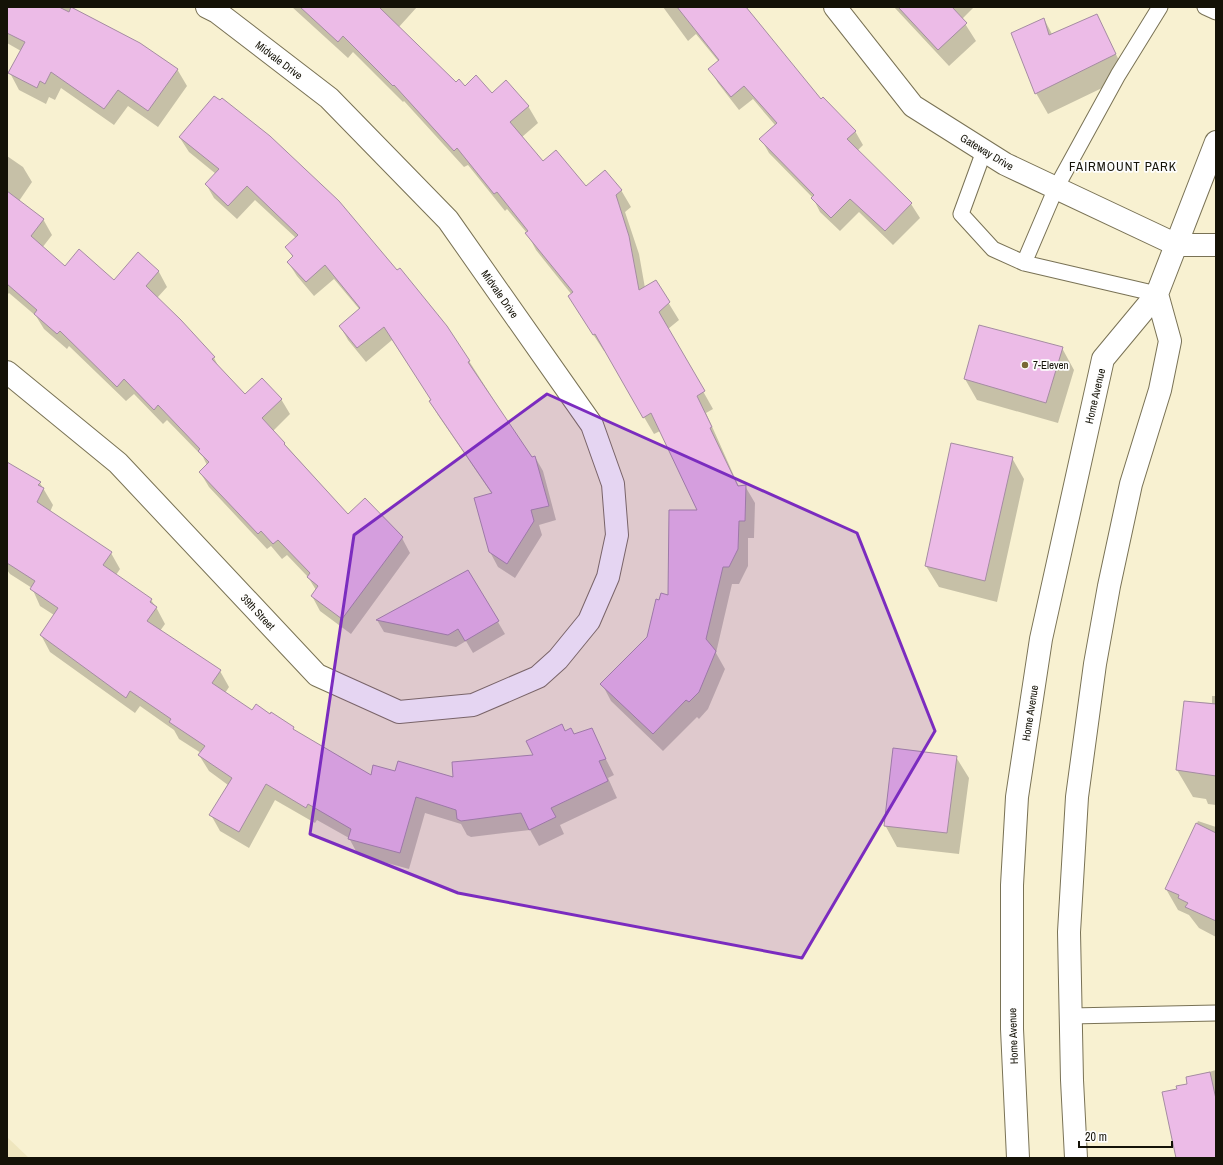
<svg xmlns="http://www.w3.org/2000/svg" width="1223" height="1165" font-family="'Archivo Narrow',sans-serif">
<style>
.built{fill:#efe6be}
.shadow{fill:#0003}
.building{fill:#ecbbe7;stroke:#a58ca2}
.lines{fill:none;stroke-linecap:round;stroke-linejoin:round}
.lane-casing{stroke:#797255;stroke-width:17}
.street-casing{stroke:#797255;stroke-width:24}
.secondary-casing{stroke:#797255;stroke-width:24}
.primary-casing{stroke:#797255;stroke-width:24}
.lane{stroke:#fff;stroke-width:15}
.street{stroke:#fff;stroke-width:22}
.secondary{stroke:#fff;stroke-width:22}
.primary{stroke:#fff;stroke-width:22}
.marked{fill:#7b2cbf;fill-opacity:0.2;stroke:#7b2cbf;stroke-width:3;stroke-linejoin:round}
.poi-dot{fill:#786835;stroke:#fefefe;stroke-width:1.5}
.labels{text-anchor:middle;stroke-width:3.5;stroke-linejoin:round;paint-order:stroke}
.street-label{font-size:11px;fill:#141207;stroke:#fefefe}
.poi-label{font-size:11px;fill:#141207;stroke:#fefefe;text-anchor:start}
.quarter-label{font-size:13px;letter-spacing:1px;fill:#141207;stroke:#fefefe}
</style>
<rect width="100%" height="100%" fill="#f8f1d1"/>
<!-- built -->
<path class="built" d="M 7,1137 L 29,1158 L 7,1158 Z"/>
<!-- shadow -->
<path class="shadow" d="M 7,7 L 70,7 L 140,44 L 177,69 L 187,86 L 158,127 L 128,106 L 114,125 L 61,88 L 55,100 L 49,97 L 46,104 L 19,90 L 10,73 L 21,51 L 7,43 Z
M 292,7 L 417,7 L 398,28 L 456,84 L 528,106 L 538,123 L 522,137 L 543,162 L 586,188 L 621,190 L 631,207 L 625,212 L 639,254 L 645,288 L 655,281 L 679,320 L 668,329 L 713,409 L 706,413 L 739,487 L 745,486 L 755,503 L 754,538 L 748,538 L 748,566 L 739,584 L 732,584 L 716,653 L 725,669 L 708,709 L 699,719 L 697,717 L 663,751 L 611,701 L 602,684 L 648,638 L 660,601 L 669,596 L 699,511 L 660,431 L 654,434 L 605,351 L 604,351 L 579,313 L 569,296 L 572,295 L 536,250 L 527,233 L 507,209 L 505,211 L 468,165 L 464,167 L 404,101 L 403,102 L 353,52 L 348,58 Z
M 663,7 L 745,7 L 821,100 L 855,131 L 863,145 L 857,151 L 911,204 L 920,218 L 893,245 L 859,212 L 840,231 L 820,212 L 813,198 L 769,153 L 761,139 L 775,125 L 753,99 L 739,110 L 718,83 L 710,69 L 719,62 L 696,34 L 688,41 Z
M 894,7 L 974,7 L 962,19 L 976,41 L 949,66 Z
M 1096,15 L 1127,76 L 1048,114 L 1036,93 L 1044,19 L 1052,34 Z
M 214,97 L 469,361 L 531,458 L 535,457 L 543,471 L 556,520 L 539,525 L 542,535 L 515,578 L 498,567 L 490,552 L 492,494 L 438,415 L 430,401 L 432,400 L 392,340 L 366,362 L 348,340 L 340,326 L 360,310 L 334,279 L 314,296 L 297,276 L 288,262 L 293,258 L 287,247 L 296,238 L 255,200 L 237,219 L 214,198 L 206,184 L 216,174 L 189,152 L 180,138 Z
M 7,156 L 23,167 L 32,182 L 19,201 L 43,219 L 52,235 L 42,248 L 65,268 L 114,281 L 138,254 L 159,272 L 167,287 L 157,298 L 214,358 L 220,369 L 245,395 L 281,399 L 290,414 L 273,431 L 348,515 L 402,538 L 410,553 L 351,634 L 320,611 L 312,596 L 316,590 L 308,577 L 287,555 L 282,559 L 271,546 L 267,549 L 209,487 L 200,472 L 207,465 L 203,457 L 167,420 L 163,424 L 134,394 L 126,401 L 69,346 L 67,349 L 44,329 L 36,316 L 9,293 L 7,295 Z
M 1062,348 L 1074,370 L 1058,423 L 977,400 L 965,379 Z
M 1012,458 L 1024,479 L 997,602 L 939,587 L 926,566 Z
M 7,463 L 40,483 L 53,505 L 50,512 L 111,553 L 120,569 L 116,575 L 151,600 L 156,607 L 165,624 L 160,631 L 220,671 L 229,687 L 225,693 L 253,712 L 257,706 L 293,728 L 295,731 L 371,776 L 396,773 L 454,778 L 534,756 L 565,732 L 574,735 L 591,730 L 614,775 L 608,778 L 617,798 L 560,825 L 564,834 L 539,846 L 530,830 L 471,837 L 467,835 L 461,824 L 425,813 L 409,869 L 358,855 L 349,838 L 317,820 L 315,823 L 275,800 L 249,848 L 220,831 L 211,815 L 228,785 L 209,771 L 199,755 L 201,753 L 179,739 L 174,730 L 140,706 L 135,713 L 50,652 L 41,635 L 54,615 L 40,606 L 32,588 L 10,574 L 7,570 Z
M 468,571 L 505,634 L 473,653 L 466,641 L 456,647 L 384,632 L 377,620 Z
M 1212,696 L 1216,696 L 1216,805 L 1208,804 L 1206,799 L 1193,797 L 1177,770 L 1185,702 L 1212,703 Z
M 956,757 L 969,778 L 959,854 L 897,847 L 885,825 Z
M 1198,821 L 1216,827 L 1216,937 L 1199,928 L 1189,915 L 1178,910 L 1166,889 Z
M 1216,1070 L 1216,1158 L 1177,1158 L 1178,1089 L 1188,1084 L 1187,1078 Z"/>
<!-- building -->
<path class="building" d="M 7,7 L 59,7 L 69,12 L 71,7 L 140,43 L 178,69 L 148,111 L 118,90 L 104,109 L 51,72 L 45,84 L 40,81 L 37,88 L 8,73 L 25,42 L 7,33 Z
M 300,7 L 379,7 L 456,82 L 459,79 L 465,86 L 476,75 L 492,93 L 506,80 L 529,106 L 510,122 L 543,161 L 556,150 L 586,186 L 605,170 L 622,190 L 616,195 L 629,236 L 639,290 L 656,280 L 670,302 L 659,312 L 705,391 L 697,396 L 712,427 L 710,428 L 738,486 L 746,485 L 745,521 L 739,521 L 738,549 L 729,567 L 723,567 L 706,639 L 716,651 L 699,692 L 689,702 L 686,700 L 653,734 L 600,684 L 647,637 L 656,599 L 659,600 L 661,593 L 668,595 L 669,510 L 697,510 L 651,413 L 643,418 L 595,334 L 593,335 L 568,296 L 573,292 L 525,233 L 528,231 L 497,192 L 494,194 L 457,148 L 454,151 L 394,85 L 393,86 L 343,36 L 338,42 Z
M 677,7 L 746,7 L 821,99 L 823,97 L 856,131 L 847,139 L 912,203 L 885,231 L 850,199 L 831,218 L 811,198 L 814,195 L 759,139 L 777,123 L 744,86 L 731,97 L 708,69 L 719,60 Z
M 898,7 L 952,7 L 967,23 L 938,50 Z
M 1097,14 L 1116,54 L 1035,94 L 1011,33 L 1044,18 L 1049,35 Z
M 214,96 L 220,100 L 222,98 L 270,136 L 339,201 L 397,270 L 400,268 L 447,326 L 470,361 L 468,362 L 532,457 L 535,456 L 549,506 L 531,510 L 534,521 L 507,564 L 489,552 L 474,498 L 492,493 L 429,401 L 431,400 L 384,327 L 357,348 L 339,326 L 360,308 L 325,265 L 306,282 L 287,262 L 293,256 L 285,247 L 298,235 L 247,186 L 228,206 L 205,184 L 219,169 L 179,137 Z
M 7,191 L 44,219 L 31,236 L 65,266 L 79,249 L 114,280 L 138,252 L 159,271 L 146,286 L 181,320 L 215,357 L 212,359 L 245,394 L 262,378 L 282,399 L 262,418 L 285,443 L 284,444 L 348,514 L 365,498 L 403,537 L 342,619 L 311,596 L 318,586 L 307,577 L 310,573 L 278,540 L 273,544 L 261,531 L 258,534 L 199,472 L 209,462 L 198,451 L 200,449 L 158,405 L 154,410 L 124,379 L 117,387 L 60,331 L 57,334 L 34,314 L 37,310 L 7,284 Z
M 979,325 L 1063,347 L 1046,403 L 964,379 Z
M 951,443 L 1013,457 L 985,581 L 925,566 Z
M 7,462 L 41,482 L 38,485 L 44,488 L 37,502 L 112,552 L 103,565 L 152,599 L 150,602 L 157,607 L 147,621 L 221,670 L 212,683 L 252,710 L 256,704 L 270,714 L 271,712 L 294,727 L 293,729 L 371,775 L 373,765 L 395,771 L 398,761 L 453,777 L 452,762 L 533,755 L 526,741 L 562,724 L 565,731 L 571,728 L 574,734 L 592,728 L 606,759 L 599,761 L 608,781 L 551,808 L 556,817 L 529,830 L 521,813 L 461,821 L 457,819 L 456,810 L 416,797 L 400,853 L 348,839 L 351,829 L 308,804 L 306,808 L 266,784 L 239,832 L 209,815 L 232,778 L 198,755 L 205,746 L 169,722 L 171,719 L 130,691 L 126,698 L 40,635 L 58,608 L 30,589 L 35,581 L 7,563 Z
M 468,570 L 499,621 L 465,641 L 458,629 L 448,635 L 376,620 Z
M 1184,701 L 1216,704 L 1216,776 L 1176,770 Z
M 893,748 L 957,756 L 947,833 L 884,826 Z
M 1196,823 L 1216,833 L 1216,921 L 1185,907 L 1188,903 L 1178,898 L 1179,895 L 1165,889 Z
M 1210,1072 L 1216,1099 L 1216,1158 L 1176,1158 L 1162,1092 L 1177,1089 L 1176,1086 L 1187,1084 L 1186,1077 Z"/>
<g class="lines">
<!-- lane casing -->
<g class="lane-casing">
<path id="lane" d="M 1205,7 L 1216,12
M 984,151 L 961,214 L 993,249 L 1024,263 L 1157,294
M 1024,263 L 1056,188 L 1118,75 L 1160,7
M 1070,1016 L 1216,1013"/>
</g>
<!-- street casing -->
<g class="street-casing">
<path id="street" d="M 7,372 L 118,463 L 317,675 L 399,712 L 473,705 L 538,677 L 558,659 L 589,621 L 608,577 L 617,535 L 613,484 L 592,425 L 448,220 L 329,98 L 217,12 L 207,7"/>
</g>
<!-- secondary casing -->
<g class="secondary-casing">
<path id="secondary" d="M 835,7 L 913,106 L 1005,164 L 1177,245 L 1216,245"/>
</g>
<!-- primary casing -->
<g class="primary-casing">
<path id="primary" d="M 1018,1158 L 1012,1029 L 1012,885 L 1017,797 L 1041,639 L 1103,359 L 1157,294 L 1216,142
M 1076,1158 L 1072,1080 L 1069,932 L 1077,797 L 1095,664 L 1109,586 L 1131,484 L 1160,390 L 1170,341 L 1157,294"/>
</g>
<!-- lane -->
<use href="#lane" class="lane"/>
<!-- street -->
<use href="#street" class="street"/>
<!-- secondary -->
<use href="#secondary" class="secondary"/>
<!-- primary -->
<use href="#primary" class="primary"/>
</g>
<!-- marked area -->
<path class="marked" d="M 547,394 L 857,533 L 935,731 L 802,958 L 458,893 L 310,834 L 354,535 Z"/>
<!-- markers -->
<circle class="poi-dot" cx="1025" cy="365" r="4"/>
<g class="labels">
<!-- street labels -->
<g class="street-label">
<text transform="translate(279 60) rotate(37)" y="4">Midvale Drive</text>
<text transform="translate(987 152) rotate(31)" y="4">Gateway Drive</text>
<text transform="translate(500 294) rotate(55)" y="4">Midvale Drive</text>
<text transform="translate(1095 396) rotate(-77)" y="4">Home Avenue</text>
<text transform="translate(258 612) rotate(47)" y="4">39th Street</text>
<text transform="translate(1030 713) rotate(-81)" y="4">Home Avenue</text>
<text transform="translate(1013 1036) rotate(-92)" y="4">Home Avenue</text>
</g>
<!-- poi labels -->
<g class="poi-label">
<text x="1033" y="369">7-Eleven</text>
</g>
<!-- quarter labels -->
<g class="quarter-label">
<text x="1123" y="171">FAIRMOUNT PARK</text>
</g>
</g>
<!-- border -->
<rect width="1223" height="1165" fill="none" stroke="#141207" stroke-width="16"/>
<!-- scale -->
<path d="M1079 1141v6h93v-6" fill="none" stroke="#141207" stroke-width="2"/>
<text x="1085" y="1141" font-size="12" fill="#141207" stroke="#fefefe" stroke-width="3" paint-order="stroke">20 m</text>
</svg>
